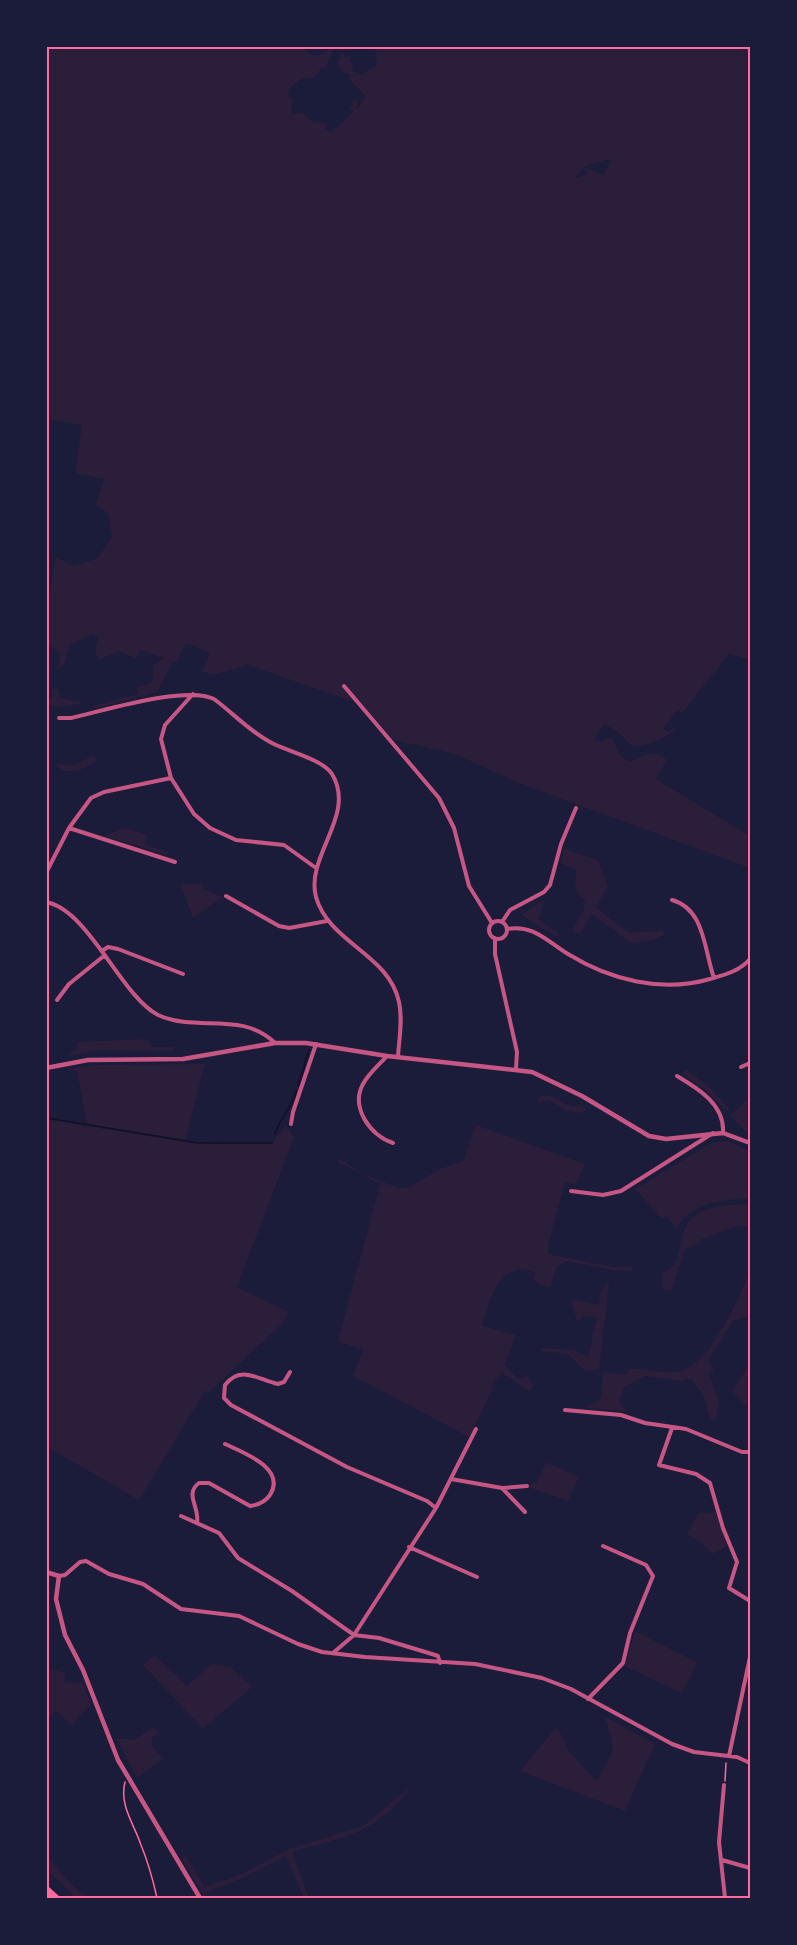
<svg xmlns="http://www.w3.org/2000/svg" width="797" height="1945" font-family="Manrope,sans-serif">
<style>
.green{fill:#2a1e3b;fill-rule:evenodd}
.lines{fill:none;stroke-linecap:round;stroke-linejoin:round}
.stream{stroke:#12122b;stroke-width:2}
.path{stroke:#ff6b9d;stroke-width:1.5}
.minor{stroke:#c65784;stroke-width:4}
.tertiary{stroke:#c65784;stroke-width:4.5}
.motorway{stroke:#ff6b9d;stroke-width:7}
.neatline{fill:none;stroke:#ff6b9d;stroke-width:2}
</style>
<rect width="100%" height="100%" fill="#1b1b3a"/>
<!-- green -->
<path class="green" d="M 302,46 C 311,58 320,59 331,47 L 352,47 L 347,50 L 334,49 L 325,68 L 322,67 L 314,78 L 302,78 L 289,89 L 288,96 L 293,99 L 291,114 L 302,112 L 313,122 L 327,123 L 326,129 L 331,133 L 354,111 L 350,109 L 354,100 L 357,101 L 357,109 L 366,97 L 349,79 L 350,74 L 341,71 L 338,63 L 342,52 L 346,57 L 350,56 L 350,63 L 353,63 L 352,71 L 362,74 L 377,65 L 375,47 L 750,47 L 750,660 L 729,654 L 682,713 L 677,710 L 664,728 L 668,732 L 673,728 L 675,730 C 661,739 648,748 631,745 L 618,732 L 604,724 L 594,740 L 601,743 L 606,738 L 612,738 L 620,755 L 629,762 C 643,756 655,748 667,760 L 656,779 L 750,836 L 750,868 L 516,782 L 455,754 L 394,740 L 356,697 L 354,702 L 248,665 L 213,675 L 202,671 L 210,653 L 186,643 L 177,661 L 173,661 L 157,692 L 94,709 L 93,706 L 138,694 L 136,687 L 152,683 L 154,665 L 164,658 L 140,650 L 136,659 L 119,651 L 100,659 L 95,653 L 98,636 L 92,634 L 69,646 L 65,663 L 57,670 C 61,656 64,652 46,645 L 47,604 L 56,557 L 74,566 L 98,558 L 112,536 L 108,513 L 96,505 L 104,479 L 75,473 L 82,425 L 47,419 L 46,47 ZM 610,159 L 611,162 L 604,175 L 586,168 L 588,174 L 574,179 L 585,166 Z
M 58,688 L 60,698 L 81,702 L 81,704 L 56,707 L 47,704 L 47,698 L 52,698 L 51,689 Z
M 94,755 L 97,760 C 85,769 70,777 56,766 L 58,763 L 72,766 Z
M 122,828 L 146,834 L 146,845 L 168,852 L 167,855 L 105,836 Z
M 564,849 L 598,860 L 608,886 L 596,907 L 627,932 L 663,931 L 665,934 L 654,940 L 631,943 L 592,914 L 580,934 L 572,930 L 584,909 L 585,900 C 569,891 578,883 576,869 L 561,864 Z
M 180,884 L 202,884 L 205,890 L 223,897 L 193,918 Z
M 542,901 L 544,902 L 538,919 L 558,932 L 557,937 L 521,915 Z
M 147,1039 L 152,1047 L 174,1047 L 174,1051 L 99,1050 L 71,1056 L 70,1053 L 77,1049 L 78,1042 Z
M 205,1064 L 185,1141 L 272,1143 L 286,1125 L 294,1137 L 237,1287 L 289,1312 L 282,1324 L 209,1392 L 205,1391 L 139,1500 L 47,1447 L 46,1195 L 50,1189 L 46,1185 L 47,1118 L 87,1124 L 77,1071 L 66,1069 L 92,1065 Z
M 685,1069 L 707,1085 L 730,1110 L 727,1111 L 703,1088 L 682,1074 Z
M 542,1096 L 550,1096 L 572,1107 L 580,1105 L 587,1109 L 582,1113 L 567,1111 L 549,1100 L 540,1103 L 537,1101 Z
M 750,1098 L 750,1135 L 730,1115 Z
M 476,1125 L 585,1164 L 576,1184 L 565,1182 L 548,1245 L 548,1254 L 613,1267 L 632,1266 L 632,1271 L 613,1270 L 566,1261 L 556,1267 L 551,1287 L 540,1285 L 533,1279 L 535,1272 C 498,1260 490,1300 482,1326 L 516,1335 L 505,1365 L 518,1379 L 527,1376 L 534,1386 L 529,1391 L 502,1372 L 492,1385 L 494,1386 L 469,1437 L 353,1376 L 363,1350 L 338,1341 L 380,1184 L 338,1162 L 339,1158 L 360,1173 L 399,1188 L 410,1187 L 440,1169 L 466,1160 L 464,1159 Z
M 727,1141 L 750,1151 L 750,1198 C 719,1201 690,1201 675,1232 L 675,1226 L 666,1216 L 661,1218 L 635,1189 L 711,1143 Z
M 750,1204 L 750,1226 L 739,1225 L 700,1240 L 701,1243 L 685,1249 L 671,1291 L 663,1288 L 662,1273 C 686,1266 675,1233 692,1218 C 708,1204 731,1205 750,1204 Z
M 750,1270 C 751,1286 748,1300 750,1316 L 733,1321 L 708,1361 L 714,1369 L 709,1374 L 719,1401 L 715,1420 L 710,1419 L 704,1397 L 691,1378 L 680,1381 L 645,1376 L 623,1388 L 619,1403 L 627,1411 L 584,1408 L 601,1398 L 603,1372 L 626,1375 L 629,1369 C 646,1367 662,1375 680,1371 C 710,1365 740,1297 750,1270 Z
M 607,1283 L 609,1283 L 599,1370 L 585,1371 L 568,1354 L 541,1351 L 541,1348 L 574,1350 L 588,1357 L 597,1318 L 588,1316 L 577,1321 L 571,1299 L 599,1305 L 600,1292 Z
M 750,1364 L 750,1409 L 732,1391 Z
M 546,1462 L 579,1477 L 568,1501 L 531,1488 L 531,1483 L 537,1483 Z
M 716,1512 L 727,1546 L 712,1554 L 707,1547 L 687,1534 L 698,1513 Z
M 635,1631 L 698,1663 L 681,1693 L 625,1666 Z
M 155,1655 L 187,1686 L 211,1664 L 231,1667 L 252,1687 L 203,1729 L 143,1665 Z
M 47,1668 L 66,1673 L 64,1682 L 83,1683 L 91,1704 L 72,1725 L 56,1711 L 47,1719 Z
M 604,1716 L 655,1744 L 625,1811 L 520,1771 L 556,1727 L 564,1739 L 568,1750 L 596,1781 C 615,1752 617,1750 604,1716 Z
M 153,1727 L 159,1733 L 152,1738 L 152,1746 L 163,1758 L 137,1778 L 116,1738 L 134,1740 Z
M 411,1786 C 378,1834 343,1837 292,1852 L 309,1898 L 304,1898 L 286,1856 L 245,1877 L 204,1893 L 206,1898 L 181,1858 L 185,1855 L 205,1887 L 244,1873 L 289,1849 L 363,1826 Z
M 47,1856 L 69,1882 L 88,1898 L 76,1898 L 47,1870 Z"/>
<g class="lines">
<!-- stream -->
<path class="stream" d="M 298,1086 L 309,1050
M 46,1118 L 198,1143 L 272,1143
M 275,1134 C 280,1118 292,1107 296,1091"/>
<!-- path -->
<path class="path" d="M 725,1781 L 726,1763
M 125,1782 C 119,1805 134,1824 141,1845 C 148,1862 153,1880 157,1898"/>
<!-- minor -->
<path class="minor" d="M 344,686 L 439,798 L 454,828 L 469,886 L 492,923
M 193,694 L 165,725 L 161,739 L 171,778 L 194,814 L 210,828 L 236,840 L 284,845 L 316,868
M 59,718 L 71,718 C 103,711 186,685 214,699 C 233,713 250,732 272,743 C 287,751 322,759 332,774 C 357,815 305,856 316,897 C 329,943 389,954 399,1002 C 403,1020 399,1039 398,1057
M 69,828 L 175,862
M 46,873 L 69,828 L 91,798 L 104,792 L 171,778
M 226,896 L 279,926 L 289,928 L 327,921
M 672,900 C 705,909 704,950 714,978
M 46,902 C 89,910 121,996 158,1015 C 197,1033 241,1010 275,1043
M489 930a9 9 0 1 1 18 0a9 9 0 1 1-18 0Z
M 502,922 L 510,910 L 544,892 L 550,885 L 561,844 L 576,808
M 507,929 C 533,924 547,941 568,954 C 610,980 662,993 710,979 C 724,975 740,971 750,959
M 495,938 L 495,954 L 517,1052 L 516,1069
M 46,939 L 46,946
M 102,951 L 108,947 L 118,949 L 183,974
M 57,1000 L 69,984 L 105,955
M 387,1056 C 379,1065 369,1073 363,1084 C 350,1108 371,1136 393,1143
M 741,1067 L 750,1063
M 677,1076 C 699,1089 725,1105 723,1133
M 291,1124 L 293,1112 L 316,1044
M 571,1191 L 603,1195 L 621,1191 L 713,1133
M 290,1372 L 284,1382 L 278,1384 C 258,1380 241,1364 225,1385 L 224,1398 L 231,1405 L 347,1467 L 427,1501 L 436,1508
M 565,1410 L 621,1415 L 645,1423 L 686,1429 L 742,1452 L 750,1452
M 672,1428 L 659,1465 L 696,1474 L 710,1483 L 723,1528 L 737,1562 L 729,1588 L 750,1601
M 451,1479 L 502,1488 L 525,1512
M 503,1488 L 527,1486
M 181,1516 L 219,1533 L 238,1558 L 292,1591 L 354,1635 L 379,1638 L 432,1654 L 438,1656 L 440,1663
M 197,1523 C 200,1507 184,1494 199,1483 L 209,1483 L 250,1506 C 258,1505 265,1502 270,1495 C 287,1468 242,1452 225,1444
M 409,1547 L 477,1577
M 59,1576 L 65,1575 L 80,1562 L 86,1561 L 109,1574 L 143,1584 L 181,1609 L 239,1616 L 298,1644 L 322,1652 L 365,1657 L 475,1664 L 542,1678 L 571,1689 L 672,1744 L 694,1752 L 737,1757 L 750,1763
M 333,1653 L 354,1635 L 436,1508 L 476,1429
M 588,1699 L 623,1663 L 630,1633 L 653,1576 L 646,1565 L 603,1546
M 729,1756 L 750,1657
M 724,1785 L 719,1842 L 725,1898
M 722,1860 L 750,1868"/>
<!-- tertiary -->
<path class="tertiary" d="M 46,1068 L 88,1060 L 183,1059 L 275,1043 L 306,1043 L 387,1056 L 532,1072 L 582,1096 L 649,1136 L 666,1139 L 723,1133 L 750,1143
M 46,1572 L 59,1576 L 56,1599 L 65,1635 L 83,1670 L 118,1760 L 200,1898"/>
<!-- motorway -->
<path class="motorway" d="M 46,1889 L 56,1898"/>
</g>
<!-- border -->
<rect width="797" height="1945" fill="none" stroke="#1b1b3a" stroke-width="96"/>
<rect x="48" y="48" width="701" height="1849" class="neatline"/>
</svg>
